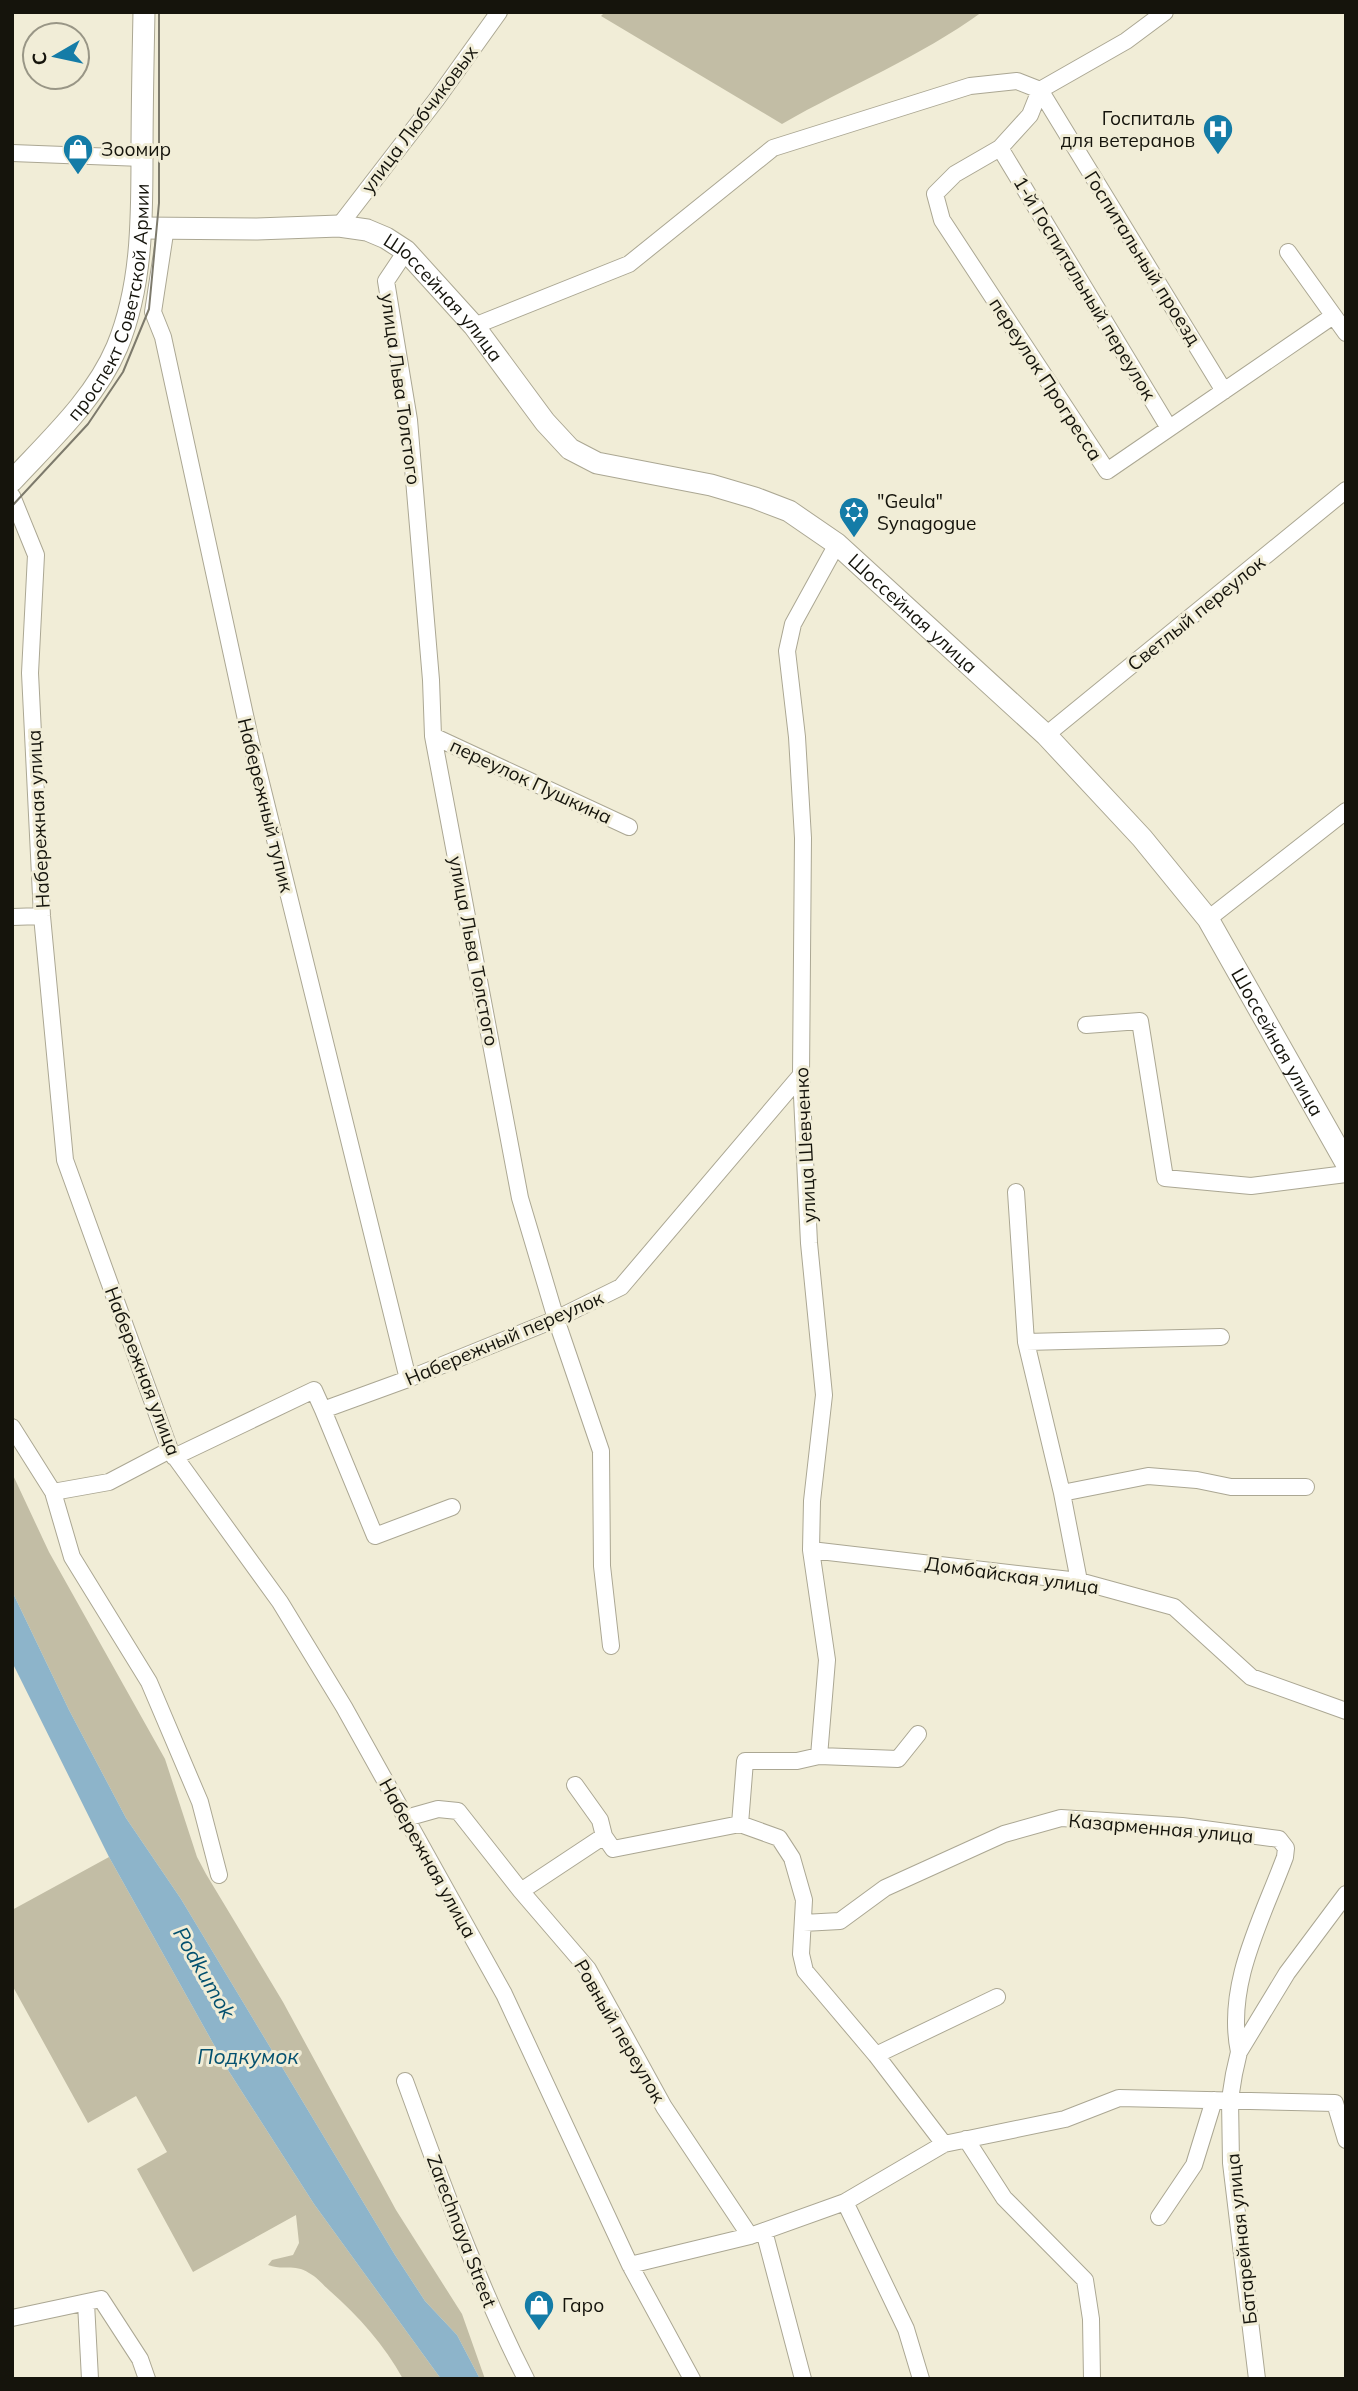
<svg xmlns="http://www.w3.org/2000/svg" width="1358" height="2391" font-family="Mulish,sans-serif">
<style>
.green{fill:#c2bda5}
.water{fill:#8db4ca}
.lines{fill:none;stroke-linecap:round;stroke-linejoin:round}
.minor-casing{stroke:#aba793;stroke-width:18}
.secondary-casing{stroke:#aba793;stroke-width:23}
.minor{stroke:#fff;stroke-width:16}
.secondary{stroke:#fff;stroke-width:21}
.tram{stroke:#7d7a6c;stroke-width:2}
.labels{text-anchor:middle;stroke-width:6;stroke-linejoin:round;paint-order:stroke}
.poi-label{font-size:19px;fill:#15140c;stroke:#f1edd7;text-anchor:start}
.street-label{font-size:19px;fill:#15140c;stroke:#f1edd7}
.water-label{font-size:21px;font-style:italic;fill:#04516f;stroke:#f1edd7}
</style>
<rect width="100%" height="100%" fill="#f1edd7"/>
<!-- green -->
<path class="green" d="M 605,12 L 982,12 C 920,57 848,86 782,124 L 601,16 Z
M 12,1473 L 49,1552 L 165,1759 L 197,1857 L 206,1874 L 283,2002 L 396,2210 L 462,2314 L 485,2379 L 480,2379 L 457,2335 L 425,2301 L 395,2255 L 181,1899 L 126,1818 L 69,1710 L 12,1591 Z
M 109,1857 L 228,2070 L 314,2204 L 441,2379 L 403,2379 C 384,2344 359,2317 330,2291 C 323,2285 317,2277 309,2273 C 294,2263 283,2271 268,2265 L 272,2260 L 293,2255 L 299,2243 L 296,2215 L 193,2272 L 137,2169 L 167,2152 L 136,2096 L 88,2123 L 12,1985 L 12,1910 Z"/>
<!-- water -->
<path class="water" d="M 12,1591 L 69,1710 L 126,1818 L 181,1899 L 395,2255 L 425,2301 L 457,2335 L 480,2379 L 441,2379 L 314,2204 L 228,2070 L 109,1857 L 12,1662 Z"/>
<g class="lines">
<!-- minor casing -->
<g class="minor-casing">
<path id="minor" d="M 1040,90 L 1030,115 L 1000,148 L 955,174 L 935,194 L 942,220 L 1107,471 L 1333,316
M 1040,90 L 1224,391
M 1000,148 L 1169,428
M 12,153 L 142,158
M 339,226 L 436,100 L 499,12
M 166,227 L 153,312 L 163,337 L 250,738 L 408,1379
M 406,251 L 386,281 L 409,420 L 431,680 L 433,736 L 520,1198 L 556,1319 L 601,1451 L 602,1566 L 611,1646
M 1288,252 L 1346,333
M 474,326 L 629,264 L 773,148 L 970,86 L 1017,81 L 1040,90 L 1126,41 L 1165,12
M 12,496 L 36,555 L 30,673 L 42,916 L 65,1160 L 170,1450 L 280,1602 L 344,1707 L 504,1994 L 630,2265 L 692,2379
M 837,544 L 793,624 L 787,651 L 797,737 L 803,838 L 801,1075 L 809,1243 L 824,1395 L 812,1501 L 811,1550 L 827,1660 L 819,1756 L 797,1761 L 745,1761 L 740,1824 L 779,1838 L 792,1858 L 804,1900 L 801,1954 L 805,1971 L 876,2055 L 944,2144
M 1046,735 L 1346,490
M 433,736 L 629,827
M 12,917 L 42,916
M 1208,919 L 1346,811
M 1086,1025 L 1140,1021 L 1165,1178 L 1251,1186 L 1346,1174
M 1016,1192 L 1026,1342 L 1062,1493 L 1079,1581
M 1026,1342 L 1221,1337
M 323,1410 L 375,1536 L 452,1507
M 12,1427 L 53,1492 L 72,1557 L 149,1682 L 200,1802 L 219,1875
M 174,1457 L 314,1390 L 323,1410 L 408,1379 L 556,1319 L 621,1287 L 801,1075
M 53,1492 L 109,1482 L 170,1450
M 1062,1493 L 1148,1476 L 1197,1480 L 1231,1487 L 1306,1487
M 811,1550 L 1079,1581 L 1174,1607 L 1251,1677 L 1346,1711
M 819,1756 L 898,1759 L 918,1734
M 575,1785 L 600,1820 L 604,1836 L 613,1849 L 740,1824
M 406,1818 L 438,1809 L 458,1811 L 521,1891 L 588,1969 L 664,2107 L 750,2236
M 521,1891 L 604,1836
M 803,1923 L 840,1921 L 885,1888 L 1004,1834 L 1061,1818 L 1182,1826 L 1279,1839 L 1286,1848 L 1285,1857 C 1262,1919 1225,1985 1239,2052
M 876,2055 L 997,1997
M 405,2081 C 442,2182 477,2283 526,2379
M 966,2139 L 1004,2198 L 1085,2280 L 1091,2319 L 1092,2379
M 845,2202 L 906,2329 L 921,2379
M 1159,2217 L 1194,2165 L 1214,2100
M 764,2231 L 803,2379
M 630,2265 L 750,2236 L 845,2202 L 944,2144 L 1065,2119 L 1119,2098 L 1335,2103 L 1346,2140
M 86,2303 L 90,2379
M 12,2318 L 101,2299 L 140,2359 L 147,2379
M 1257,2379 L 1231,2163 L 1230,2099 L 1234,2074 L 1239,2052 L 1287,1973 L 1346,1894"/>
</g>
<!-- secondary casing -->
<g class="secondary-casing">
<g id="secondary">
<path id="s1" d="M 142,228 L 257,229 L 339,226 L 367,230 L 386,238 L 406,251 L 474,326 L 545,422 L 570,449 L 597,463 L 711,485 L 755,498 L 789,511 L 837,544 L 1046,735 L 1142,838 L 1208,919 L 1346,1163"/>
<path id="s2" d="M 12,481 C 50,440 95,399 117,347 C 142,287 142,220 142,157 C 142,109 143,60 144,12"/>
</g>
</g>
<!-- minor -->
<use href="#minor" class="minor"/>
<!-- secondary -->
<use href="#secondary" class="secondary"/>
<!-- tram -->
<path class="tram" d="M 12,506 L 88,424 L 123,372 L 149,309 L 159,203 L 159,12"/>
</g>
<!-- icons -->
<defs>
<g id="hospital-pin" transform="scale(1.575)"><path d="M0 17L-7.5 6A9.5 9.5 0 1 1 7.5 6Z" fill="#147ca7" stroke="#f1edd7"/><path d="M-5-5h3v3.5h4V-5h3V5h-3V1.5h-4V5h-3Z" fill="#fff"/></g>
<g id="shop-pin" transform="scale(1.575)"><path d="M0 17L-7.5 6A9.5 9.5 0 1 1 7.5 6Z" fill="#147ca7" stroke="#f1edd7"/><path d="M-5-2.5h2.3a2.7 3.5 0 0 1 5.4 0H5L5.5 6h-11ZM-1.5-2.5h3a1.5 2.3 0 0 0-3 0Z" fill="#fff"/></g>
<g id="synagogue-pin" transform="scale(1.575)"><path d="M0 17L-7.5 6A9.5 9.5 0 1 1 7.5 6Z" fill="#147ca7" stroke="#f1edd7"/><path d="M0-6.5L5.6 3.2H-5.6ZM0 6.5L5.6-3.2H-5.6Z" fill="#fff"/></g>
</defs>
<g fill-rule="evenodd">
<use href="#hospital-pin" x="1218" y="129"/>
<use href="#shop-pin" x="78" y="149"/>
<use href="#synagogue-pin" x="854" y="512"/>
<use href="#shop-pin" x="539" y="2305"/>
</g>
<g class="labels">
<!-- poi labels -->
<g class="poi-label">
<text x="1195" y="125" text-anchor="end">Госпиталь<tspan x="1195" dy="22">для ветеранов</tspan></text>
<text x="101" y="156">Зоомир</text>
<text x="877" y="508">"Geula"<tspan x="877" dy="22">Synagogue</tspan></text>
<text x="562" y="2312">Гаро</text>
</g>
<!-- street labels -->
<g class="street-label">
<text transform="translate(419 119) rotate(-53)" y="7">улица Любчиковых</text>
<text transform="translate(1143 258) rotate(58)" y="7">Госпитальный проезд</text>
<text transform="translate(1085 288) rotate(59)" y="7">1-й Госпитальный переулок</text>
<text dy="7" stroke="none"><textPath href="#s2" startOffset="212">проспект Советской Армии</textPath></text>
<text dy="7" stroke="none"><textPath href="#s1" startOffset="329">Шоссейная улица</textPath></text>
<text transform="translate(1046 379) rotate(57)" y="7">переулок Прогресса</text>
<text transform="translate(401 389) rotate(82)" y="7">улица Льва Толстого</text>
<text dy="7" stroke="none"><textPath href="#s1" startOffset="917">Шоссейная улица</textPath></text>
<text transform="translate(1196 613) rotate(-39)" y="7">Светлый переулок</text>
<text transform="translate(531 781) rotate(25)" y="7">переулок Пушкина</text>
<text transform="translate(266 805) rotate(76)" y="7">Набережный тупик</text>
<text transform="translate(38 819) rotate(-93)" y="7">Набережная улица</text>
<text transform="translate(474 951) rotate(79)" y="7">улица Льва Толстого</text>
<text dy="7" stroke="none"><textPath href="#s1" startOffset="1484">Шоссейная улица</textPath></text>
<text transform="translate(805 1145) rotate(-93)" y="7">улица Шевченко</text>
<text transform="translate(504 1338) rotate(-23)" y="7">Набережный переулок</text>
<text transform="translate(143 1371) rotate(69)" y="7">Набережная улица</text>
<text transform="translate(1012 1575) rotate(8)" y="7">Домбайская улица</text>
<text transform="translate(1161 1828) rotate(5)" y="7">Казарменная улица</text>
<text transform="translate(428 1858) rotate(61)" y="7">Набережная улица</text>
<text transform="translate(620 2031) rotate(60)" y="7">Ровный переулок</text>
<text transform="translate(462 2231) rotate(69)" y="7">Zarechnaya Street</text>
<text transform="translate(1241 2239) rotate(-96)" y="7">Батарейная улица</text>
</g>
<!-- water labels -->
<g class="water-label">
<text transform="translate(204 1973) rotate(60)" y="7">Podkumok</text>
<text x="248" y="2064">Подкумок</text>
</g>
</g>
<!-- border -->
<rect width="1358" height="2391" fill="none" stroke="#15140c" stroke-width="28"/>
<!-- north arrow -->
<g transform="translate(56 56) rotate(261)"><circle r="33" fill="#f1edd7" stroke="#999686" stroke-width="2"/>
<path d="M0-5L12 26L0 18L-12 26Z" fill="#147ca7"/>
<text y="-10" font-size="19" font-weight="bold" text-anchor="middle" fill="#15140c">С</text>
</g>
</svg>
